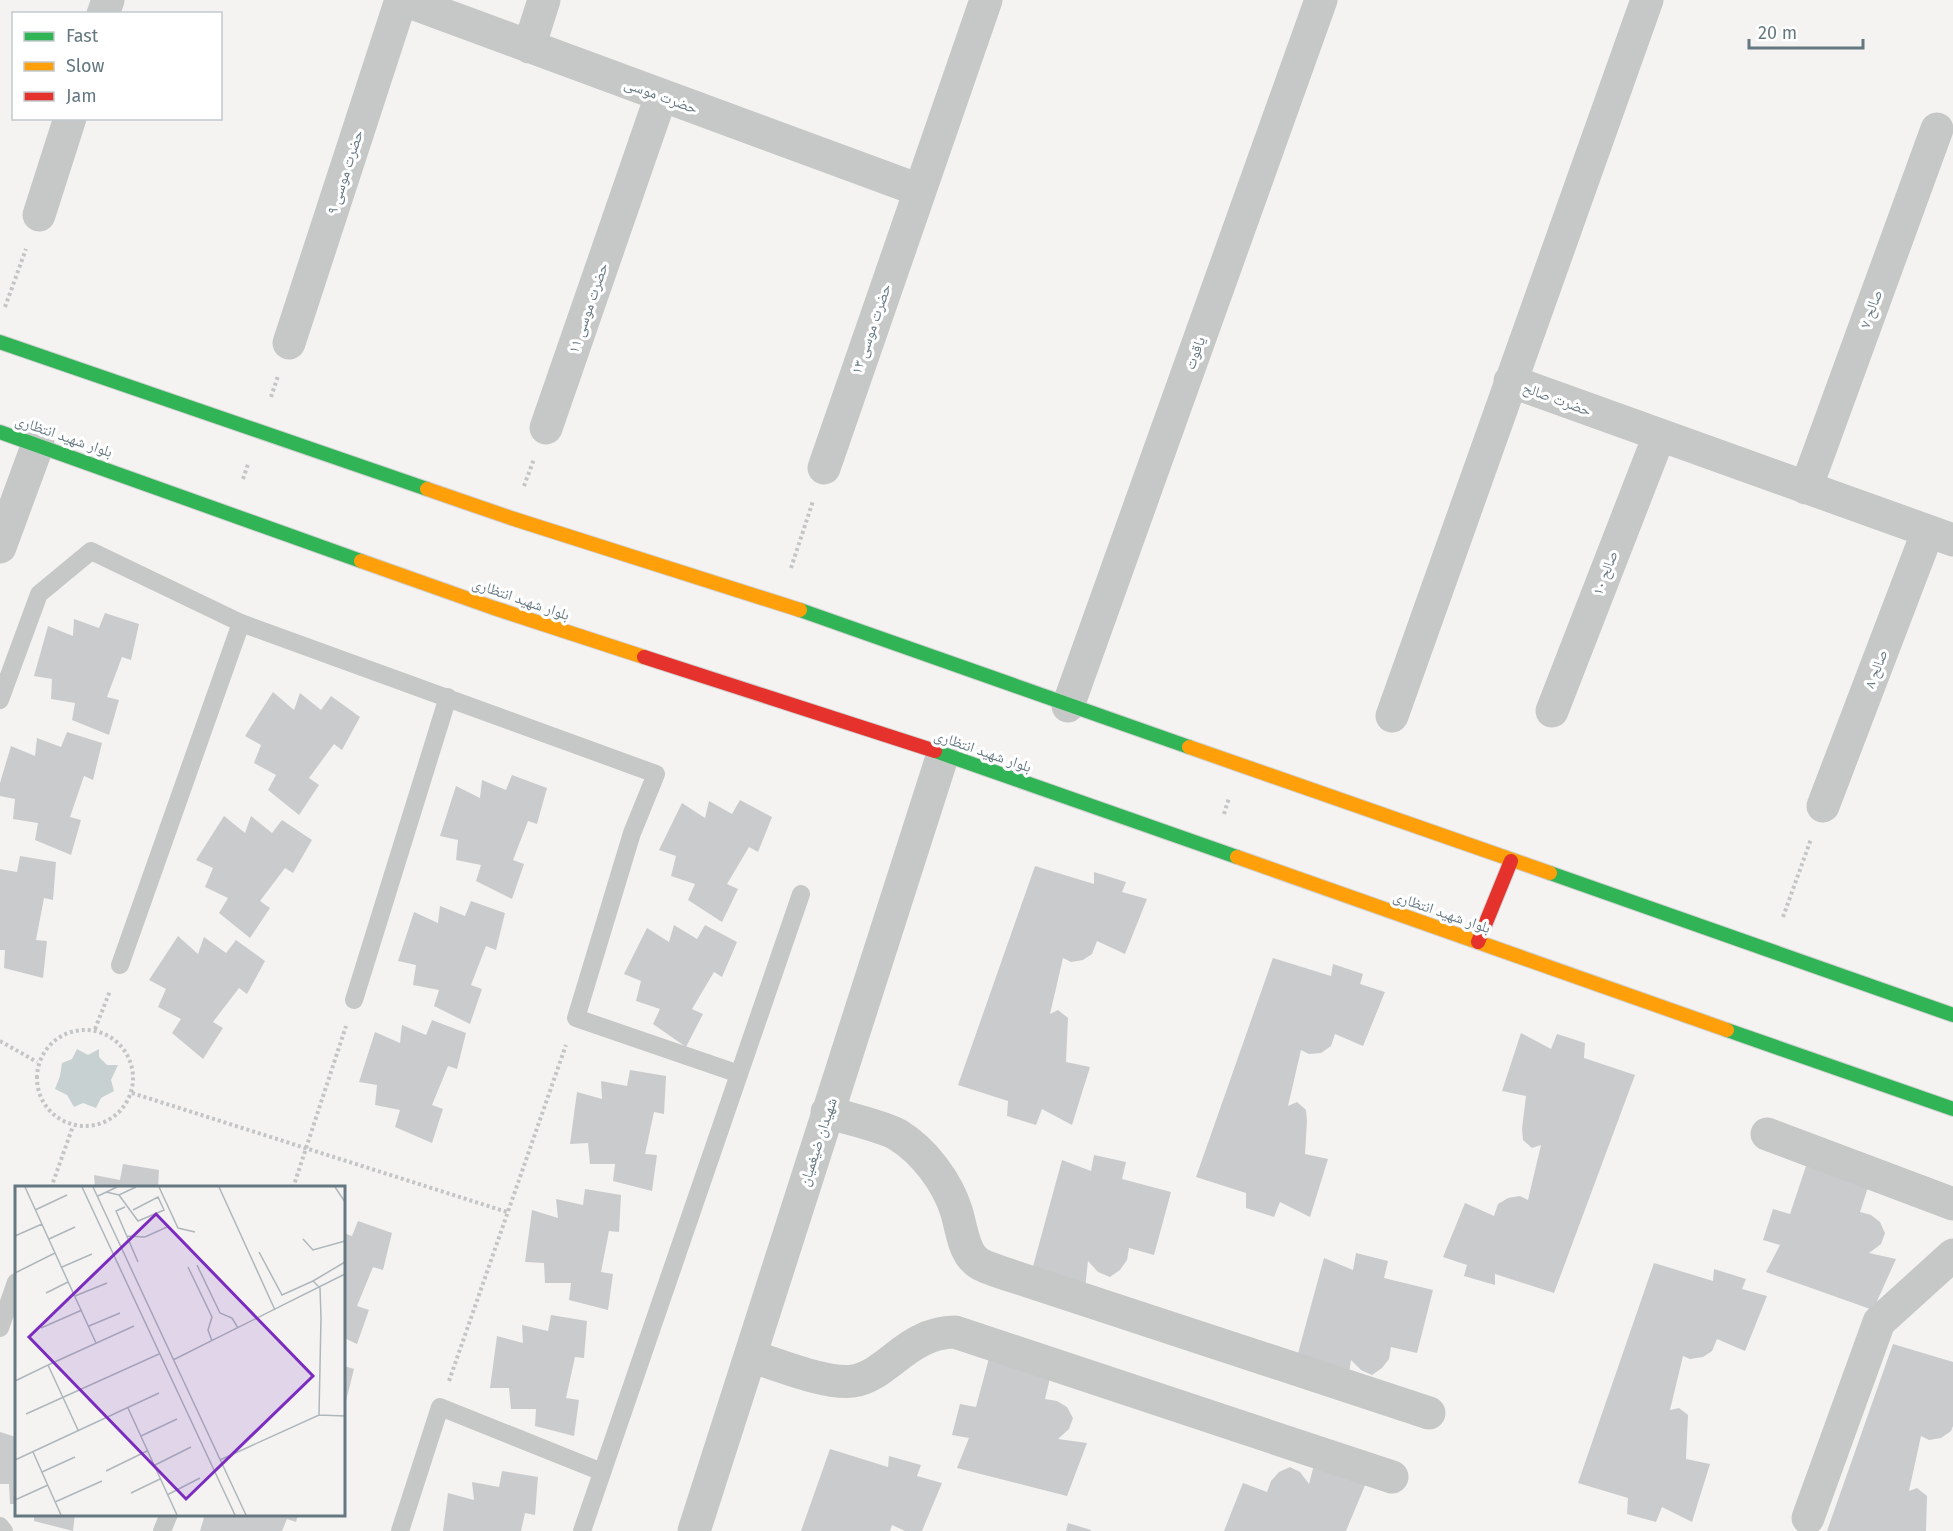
<svg xmlns="http://www.w3.org/2000/svg" width="1953" height="1531" font-family="'Fira Sans','Noto Naskh Arabic',sans-serif">
<style>
.water{fill:#c8d1d2}
.building{fill:#cacbcc}
.lines{fill:none;stroke-linecap:round;stroke-linejoin:round}
.fast-casing{stroke:#cfd0d0;stroke-width:16}
.slow-casing{stroke:#cfd0d0;stroke-width:16}
.jam-casing{stroke:#cfd0d0;stroke-width:16}
.path{stroke:#c4c5c6;stroke-width:4;stroke-dasharray:3 3;stroke-linecap:butt}
.lane{stroke:#c6c8c8;stroke-width:18}
.street{stroke:#c6c8c8;stroke-width:33}
.fast{stroke:#30b455;stroke-width:14}
.slow{stroke:#ff9f0a;stroke-width:14}
.jam{stroke:#e5322d;stroke-width:14}
.labels{text-anchor:middle;stroke-width:6;stroke-linejoin:round;paint-order:stroke}
.street-label{font-size:15px;fill:#657881;stroke:#fff}
.inset-road{fill:none;stroke:#aeb7bb;stroke-width:1.5}
.view{fill:#7b2cbf;fill-opacity:0.15;stroke:#7b2cbf;stroke-width:3}
.inset-edge{fill:none;stroke:#657881;stroke-width:3}
</style>
<rect width="100%" height="100%" fill="#f4f3f2"/>
<!-- water -->
<path class="water" d="M 77,1049 L 88,1055 L 99,1049 L 99,1057 L 107,1065 L 118,1065 L 111,1080 L 114,1091 L 101,1098 L 96,1108 L 83,1103 L 74,1107 L 67,1095 L 55,1089 L 60,1076 L 62,1063 L 72,1059 Z"/>
<!-- building -->
<path class="building" d="M 105,613 L 139,624 L 131,660 L 122,657 L 107,697 L 119,700 L 109,735 L 72,720 L 75,703 L 51,699 L 52,679 L 34,676 L 48,626 L 73,636 L 74,619 L 99,628 Z
M 273,692 L 294,710 L 300,693 L 321,710 L 331,696 L 360,717 L 342,750 L 334,744 L 309,778 L 319,785 L 299,815 L 268,790 L 276,775 L 254,763 L 261,745 L 245,736 Z
M 67,732 L 102,743 L 93,780 L 84,776 L 70,817 L 81,820 L 71,855 L 35,840 L 38,823 L 13,819 L 15,799 L 0,796 L 0,783 L 11,746 L 35,756 L 37,738 L 61,747 Z
M 512,775 L 547,788 L 537,824 L 528,821 L 513,860 L 524,864 L 512,899 L 476,881 L 481,865 L 456,860 L 458,840 L 440,836 L 456,786 L 480,798 L 482,780 L 506,790 Z
M 740,800 L 772,817 L 758,852 L 749,847 L 727,884 L 738,889 L 722,922 L 688,900 L 695,884 L 671,876 L 676,856 L 659,850 L 682,803 L 705,818 L 709,801 L 732,814 Z
M 224,816 L 245,833 L 251,816 L 272,833 L 282,820 L 312,840 L 293,873 L 285,868 L 260,901 L 270,908 L 250,938 L 219,913 L 228,898 L 205,887 L 213,868 L 196,860 Z
M 20,856 L 56,862 L 53,900 L 44,898 L 36,940 L 47,941 L 43,978 L 4,968 L 5,950 L 0,950 L 0,869 L 17,872 Z
M 1035,866 L 1094,884 L 1094,872 L 1126,882 L 1122,892 L 1147,899 L 1125,954 L 1097,941 L 1092,954 L 1083,960 L 1071,962 L 1063,958 L 1050,1014 L 1058,1010 L 1068,1018 L 1066,1062 L 1090,1067 L 1072,1125 L 1042,1109 L 1036,1125 L 1007,1116 L 1008,1101 L 958,1085 Z
M 471,901 L 505,913 L 496,950 L 486,946 L 471,985 L 482,989 L 470,1024 L 434,1006 L 439,990 L 413,985 L 416,965 L 398,961 L 414,912 L 438,923 L 440,906 L 465,916 Z
M 674,925 L 697,939 L 705,925 L 737,942 L 722,977 L 714,972 L 692,1009 L 703,1014 L 686,1047 L 653,1024 L 660,1009 L 636,1001 L 641,981 L 624,974 L 647,928 L 669,942 Z
M 178,936 L 198,954 L 204,937 L 226,953 L 236,940 L 265,961 L 247,994 L 239,988 L 213,1022 L 223,1028 L 203,1059 L 172,1033 L 181,1019 L 158,1007 L 166,989 L 149,980 Z
M 1273,958 L 1331,976 L 1333,964 L 1363,974 L 1360,984 L 1385,992 L 1363,1046 L 1335,1034 L 1331,1046 L 1321,1053 L 1309,1054 L 1301,1050 L 1288,1106 L 1297,1102 L 1306,1110 L 1307,1121 L 1305,1154 L 1328,1159 L 1310,1217 L 1280,1202 L 1274,1217 L 1246,1208 L 1246,1193 L 1196,1177 Z
M 432,1020 L 466,1033 L 457,1069 L 448,1066 L 432,1105 L 443,1109 L 432,1143 L 395,1127 L 400,1110 L 375,1105 L 377,1085 L 359,1082 L 375,1032 L 400,1043 L 402,1025 L 426,1035 Z
M 1521,1033 L 1551,1049 L 1557,1034 L 1585,1043 L 1584,1058 L 1635,1075 L 1554,1293 L 1495,1274 L 1495,1285 L 1464,1276 L 1467,1265 L 1443,1257 L 1465,1203 L 1494,1216 L 1498,1204 L 1508,1198 L 1520,1196 L 1528,1200 L 1541,1145 L 1532,1148 L 1523,1140 L 1522,1129 L 1526,1096 L 1502,1091 Z
M 630,1070 L 666,1076 L 664,1114 L 654,1112 L 645,1154 L 657,1155 L 652,1191 L 613,1181 L 615,1164 L 590,1164 L 588,1143 L 570,1144 L 577,1092 L 602,1099 L 601,1081 L 627,1086 Z
M 1094,1155 L 1126,1162 L 1122,1179 L 1171,1192 L 1154,1255 L 1129,1248 L 1127,1260 L 1120,1270 L 1110,1277 L 1098,1272 L 1088,1261 L 1085,1289 L 1032,1270 L 1062,1160 L 1091,1171 Z
M 123,1164 L 159,1170 L 158,1188 L 95,1188 L 94,1175 L 120,1180 Z
M 1806,1166 L 1868,1187 L 1860,1212 L 1871,1215 L 1880,1222 L 1885,1233 L 1881,1244 L 1869,1253 L 1896,1259 L 1873,1310 L 1766,1272 L 1780,1245 L 1763,1240 L 1773,1209 L 1790,1214 Z
M 585,1189 L 621,1195 L 619,1232 L 609,1231 L 601,1272 L 613,1274 L 608,1310 L 569,1300 L 571,1283 L 545,1283 L 544,1263 L 525,1262 L 532,1210 L 558,1218 L 556,1199 L 583,1205 Z
M 358,1221 L 392,1233 L 383,1270 L 373,1267 L 357,1306 L 369,1310 L 357,1344 L 344,1338 L 344,1233 L 352,1236 Z
M 1356,1253 L 1388,1261 L 1384,1278 L 1433,1290 L 1417,1353 L 1391,1347 L 1389,1359 L 1382,1368 L 1372,1375 L 1361,1370 L 1351,1360 L 1347,1388 L 1294,1368 L 1324,1258 L 1353,1270 Z
M 1654,1263 L 1713,1281 L 1714,1269 L 1746,1279 L 1742,1289 L 1767,1296 L 1745,1351 L 1717,1339 L 1712,1351 L 1703,1357 L 1690,1359 L 1683,1356 L 1670,1410 L 1679,1408 L 1688,1415 L 1686,1459 L 1710,1464 L 1692,1522 L 1662,1507 L 1656,1522 L 1627,1514 L 1628,1498 L 1578,1483 Z
M 551,1315 L 587,1321 L 584,1358 L 575,1357 L 566,1398 L 579,1400 L 574,1436 L 535,1426 L 536,1409 L 511,1409 L 509,1388 L 490,1388 L 497,1336 L 523,1343 L 522,1325 L 548,1331 Z
M 1893,1344 L 1953,1362 L 1953,1426 L 1951,1431 L 1941,1438 L 1929,1440 L 1921,1436 L 1909,1491 L 1917,1488 L 1927,1496 L 1926,1531 L 1827,1531 Z
M 989,1358 L 1051,1374 L 1045,1399 L 1057,1401 L 1067,1407 L 1073,1418 L 1069,1429 L 1058,1439 L 1087,1443 L 1067,1496 L 957,1468 L 969,1438 L 952,1435 L 960,1404 L 976,1407 Z
M 344,1366 L 354,1369 L 344,1409 Z
M 0,1432 L 16,1437 L 16,1504 L 10,1504 L 9,1484 L 0,1484 Z
M 830,1449 L 888,1467 L 889,1456 L 921,1465 L 917,1476 L 942,1483 L 922,1531 L 905,1531 L 892,1525 L 890,1531 L 801,1531 Z
M 1316,1457 L 1366,1483 L 1346,1531 L 1224,1531 L 1243,1483 L 1267,1492 L 1271,1481 L 1279,1472 L 1290,1467 L 1300,1472 L 1309,1484 Z
M 502,1471 L 538,1477 L 535,1515 L 525,1513 L 521,1531 L 443,1531 L 448,1493 L 474,1500 L 472,1482 L 499,1487 Z
M 34,1514 L 75,1514 L 73,1531 L 34,1521 Z
M 205,1514 L 298,1514 L 296,1522 L 287,1519 L 282,1531 L 200,1531 Z
M 1068,1523 L 1091,1530 L 1091,1531 L 1066,1531 Z"/>
<g class="lines">
<!-- fast casing -->
<g class="fast-casing">
<path id="fast" d="M 0,342 L 427,489
M 0,432 L 361,561
M 800,610 L 1189,747
M 935,751 L 1237,857
M 1550,873 L 1953,1015
M 1727,1030 L 1953,1109"/>
</g>
<!-- slow casing -->
<g class="slow-casing">
<path id="slow" d="M 427,489 L 511,518 L 800,610
M 361,561 L 494,608 L 644,657
M 1189,747 L 1550,873
M 1237,857 L 1727,1030"/>
</g>
<!-- jam casing -->
<g class="jam-casing">
<path id="jam" d="M 644,657 L 935,751
M 1478,942 L 1511,861"/>
</g>
<!-- path -->
<path class="path" d="M 5,307 L 26,249
M 271,397 L 278,376
M 243,479 L 248,464
M 524,486 L 534,459
M 791,568 L 813,501
M 1224,814 L 1229,798
M 1783,917 L 1811,839
M 95,1029 L 110,991
M37 1078a48 48 0 1 1 96 0a48 48 0 1 1-96 0Z
M 0,1041 L 37,1062
M 132,1093 L 507,1212
M 51,1188 L 73,1126
M 293,1188 L 346,1026
M 449,1381 L 566,1045"/>
<!-- lane -->
<path class="lane" d="M 0,700 L 39,594 L 91,551 L 241,623 L 656,774 L 632,833 L 576,1018 L 739,1074
M 120,965 L 241,623
M 354,1000 L 448,697
M 0,1328 L 16,1282
M 0,1526 L 4,1531
M 162,1531 L 169,1514
M 400,1531 L 440,1407 L 602,1472
M 582,1531 L 801,894"/>
<!-- street -->
<path class="street" d="M 404,0 L 919,190
M 103,14 L 108,0
M 529,47 L 544,0
M 39,215 L 70,118
M 289,343 L 401,0
M 1510,381 L 1953,540
M 546,428 L 661,96
M 824,468 L 986,0
M 1806,488 L 1937,129
M 0,547 L 38,444
M 1068,706 L 1321,0
M 1552,711 L 1659,436
M 1392,716 L 1647,0
M 1823,806 L 1928,531
M 827,1112 C 845,1118 883,1126 898,1135 C 924,1151 947,1182 956,1210 C 961,1225 963,1251 976,1261 C 981,1266 990,1268 997,1271 L 1429,1413
M 1767,1134 L 1953,1204
M 750,1356 C 777,1364 826,1385 853,1381 C 879,1377 897,1352 920,1341 C 931,1335 943,1332 955,1332 L 1392,1477
M 1808,1518 L 1879,1322 L 1953,1255
M 694,1531 L 943,754"/>
<!-- fast -->
<use href="#fast" class="fast"/>
<!-- slow -->
<use href="#slow" class="slow"/>
<!-- jam -->
<use href="#jam" class="jam"/>
</g>
<g class="labels">
<!-- street labels -->
<g class="street-label">
<text transform="translate(661 96) rotate(20)" y="5">حضرت موسی</text>
<text transform="translate(345 172) rotate(-72)" y="5">حضرت موسی ۹</text>
<text transform="translate(588 308) rotate(-71)" y="5">حضرت موسی ۱۱</text>
<text transform="translate(1871 309) rotate(-70)" y="5">صالح ۷</text>
<text transform="translate(871 329) rotate(-71)" y="5">حضرت موسی ۱۳</text>
<text transform="translate(1195 353) rotate(-70)" y="5">یاقوت</text>
<text transform="translate(1557 399) rotate(20)" y="5">حضرت صالح</text>
<text transform="translate(64 436) rotate(19)" y="5">بلوار شهید انتظاری</text>
<text transform="translate(1605 573) rotate(-69)" y="5">صالح ۱۰</text>
<text transform="translate(521 599) rotate(19)" y="5">بلوار شهید انتظاری</text>
<text transform="translate(1876 669) rotate(-69)" y="5">صالح ۸</text>
<text transform="translate(983 751) rotate(19)" y="5">بلوار شهید انتظاری</text>
<text transform="translate(1442 912) rotate(19)" y="5">بلوار شهید انتظاری</text>
<text transform="translate(818 1142) rotate(-72)" y="5">شهیدان ضیغمیان</text>
</g>
</g>
<!-- overview -->
<g transform="translate(15 1186)">
<rect width="330" height="330" fill="#f4f3f2"/>
<path class="inset-road" d="M 10,1 L 81,157M 67,1 L 220,329M 78,1 L 231,329M 144,1 L 163,42 L 180,46M 204,1 L 260,124M 320,1 L 330,16M 91,6 L 104,9 L 121,1M 104,9 L 123,35 L 149,24 L 143,11 L 118,24M 83,10 L 102,1M 110,21 L 101,25 L 123,76M 20,24 L 52,9M 0,50 L 27,38M 112,50 L 130,51 L 152,41M 34,53 L 60,41M 288,53 L 298,64 L 330,55M 244,66 L 267,109 L 298,95M 182,79 L 205,127 L 217,132 L 223,142M 47,81 L 77,68M 173,81 L 197,131 L 193,144 L 197,155M 0,87 L 40,67M 31,107 L 53,96M 60,110 L 92,97M 74,140 L 105,127M 26,142 L 67,124M 158,174 L 330,88M 33,179 L 119,140M 0,195 L 33,179 L 63,244M 113,222 L 162,329M 11,228 L 144,168M 304,229 L 306,132 L 305,102 L 298,95 L 330,76M 126,250 L 162,233M 18,266 L 46,329M 0,274 L 144,207M 205,274 L 304,229 L 330,230M 138,280 L 176,261M 91,285 L 132,265M 27,286 L 60,271M 116,307 L 145,293M 152,309 L 185,292M 0,314 L 33,299M 40,316 L 87,295"/>
<path class="view" d="M 141,28 L 298,190 L 171,313 L 14,151 Z"/>
<rect width="330" height="330" class="inset-edge"/>
</g>
<!-- legend -->
<rect x="12" y="12" width="210" height="108" fill="#ffffff" stroke="#c1c9cd" stroke-width="1.5"/>
<rect x="24" y="32" width="30" height="9" fill="#30b455" stroke="#c1c9cd" stroke-width="1.5"/>
<text x="66" y="42" font-size="18" fill="#657881">Fast</text>
<rect x="24" y="62" width="30" height="9" fill="#ff9f0a" stroke="#c1c9cd" stroke-width="1.5"/>
<text x="66" y="72" font-size="18" fill="#657881">Slow</text>
<rect x="24" y="92" width="30" height="9" fill="#e5322d" stroke="#c1c9cd" stroke-width="1.5"/>
<text x="66" y="102" font-size="18" fill="#657881">Jam</text>
<!-- scale -->
<path d="M1749 39v9h114v-9" fill="none" stroke="#657881" stroke-width="3"/>
<text x="1758" y="39" font-size="18" fill="#657881" stroke="#ffffff" stroke-width="4.5" paint-order="stroke">20 m</text>
</svg>
